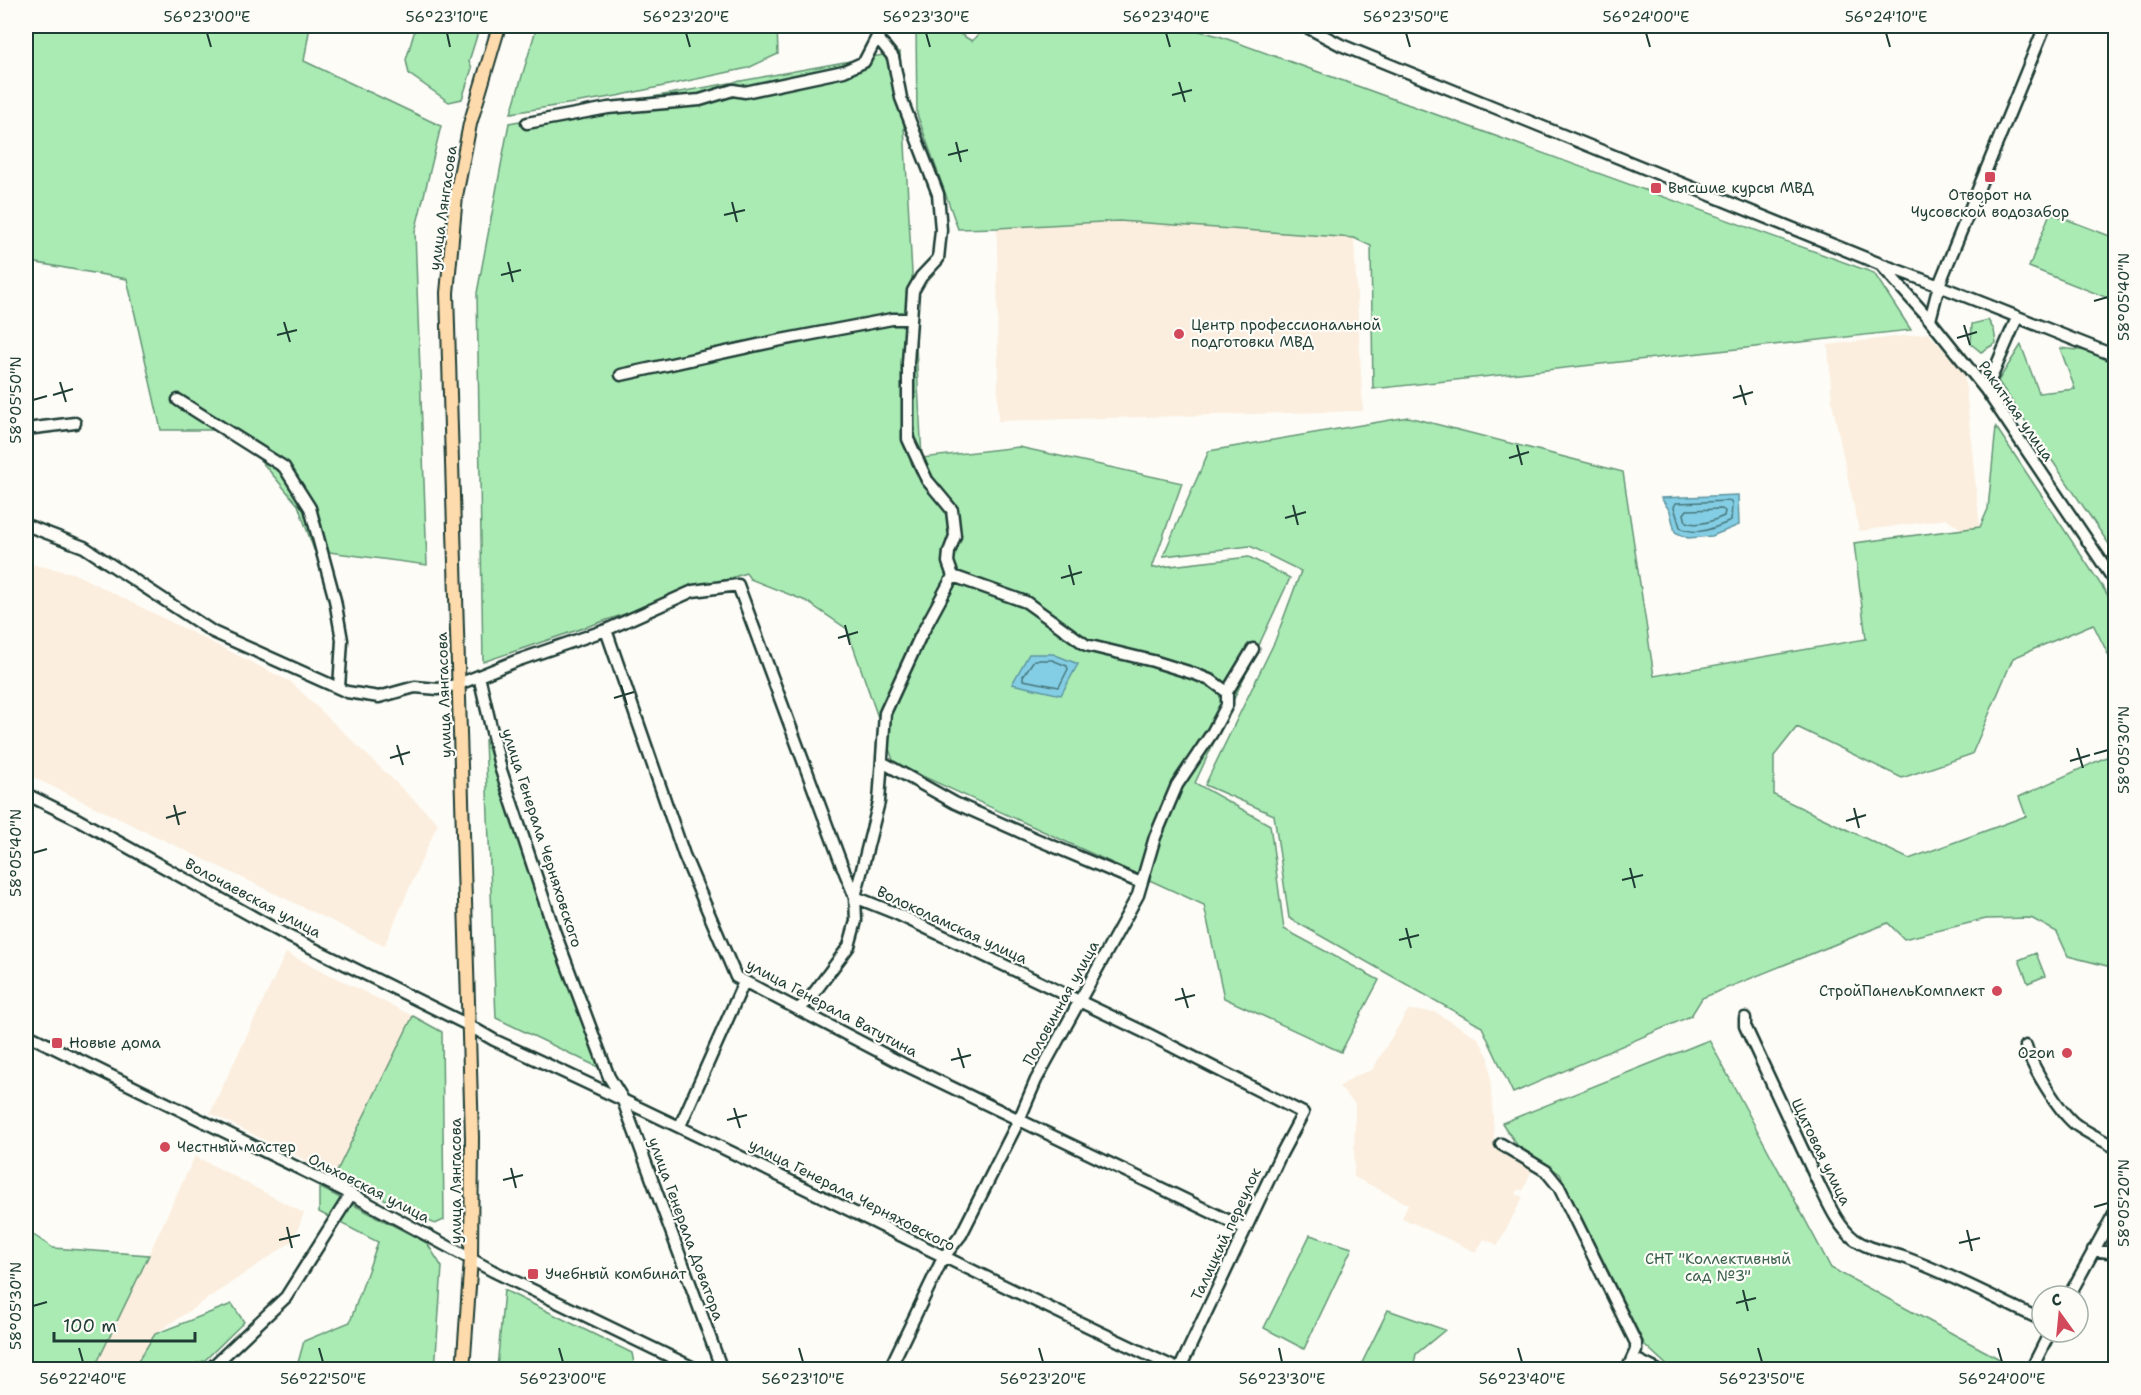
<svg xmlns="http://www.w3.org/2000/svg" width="2141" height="1395" font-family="'Shantell Sans',sans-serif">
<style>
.built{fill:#fbeede}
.green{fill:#aaebb4;stroke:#649474;stroke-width:1.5}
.water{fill:#84cee5;stroke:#5c949e;stroke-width:1.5}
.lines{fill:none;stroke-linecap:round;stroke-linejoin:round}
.shore{stroke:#47777b;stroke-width:1.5}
.minor-casing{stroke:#1f3d34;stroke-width:15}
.major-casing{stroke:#1f3d34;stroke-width:16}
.minor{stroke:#fdfcf7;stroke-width:10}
.major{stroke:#fedbac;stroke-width:12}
.ticks{fill:none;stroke:#1f3d34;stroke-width:2}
.poi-dot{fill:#d1495b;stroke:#fdfcf7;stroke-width:2}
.labels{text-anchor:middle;stroke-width:4.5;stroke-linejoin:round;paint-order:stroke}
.poi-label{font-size:15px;fill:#1f3d34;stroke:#fdfcf7;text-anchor:start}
.street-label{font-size:15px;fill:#1f3d34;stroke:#fdfcf7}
.park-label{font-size:15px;fill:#3b604e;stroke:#fdfcf7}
.neatline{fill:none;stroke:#1f3d34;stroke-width:2}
.ticks-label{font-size:15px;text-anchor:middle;fill:#1f3d34}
</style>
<rect width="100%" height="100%" fill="#fdfcf7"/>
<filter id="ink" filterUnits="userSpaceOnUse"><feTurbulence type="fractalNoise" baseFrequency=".0167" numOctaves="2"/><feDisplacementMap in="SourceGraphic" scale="12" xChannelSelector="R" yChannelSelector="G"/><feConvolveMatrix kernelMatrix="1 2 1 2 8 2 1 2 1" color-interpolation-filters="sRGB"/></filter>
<g filter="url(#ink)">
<!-- built -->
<path class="built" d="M 1119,221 L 1354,238 L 1363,411 L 998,421 L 997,228 Z
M 1928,333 L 1964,371 L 1980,528 L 1964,531 L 1947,519 L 1859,531 L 1832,402 L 1828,345 Z
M 26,563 L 73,573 L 291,682 L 438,823 L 384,946 L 26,774 Z
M 286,953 L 413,1016 L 335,1175 L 210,1113 Z
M 1408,1010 L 1435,1012 L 1478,1038 L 1489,1058 L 1495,1148 L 1533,1167 L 1523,1191 L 1519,1189 L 1516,1194 L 1523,1197 L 1498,1245 L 1484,1239 L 1476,1252 L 1402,1218 L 1408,1204 L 1354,1177 L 1355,1104 L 1339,1087 L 1355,1076 L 1372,1070 Z
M 195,1156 L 304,1213 L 293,1241 L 155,1334 L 133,1369 L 94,1370 Z"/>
<!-- green -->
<path class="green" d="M 26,26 L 310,26 L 304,61 L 441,126 L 415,232 L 427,565 L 314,550 L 298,505 L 235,430 L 161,430 L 127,279 L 26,261 Z
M 416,26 L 451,26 L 463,29 L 465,26 L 480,26 L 469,61 L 472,68 L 462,99 L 449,102 L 409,74 L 406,60 Z
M 537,26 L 777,26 L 778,54 L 748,68 L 617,96 L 511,113 Z
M 916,26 L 946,26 L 972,41 L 988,26 L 1180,26 L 1219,36 L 1874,273 L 1911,330 L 1373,389 L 1371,246 L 1354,238 L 1119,221 L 997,228 L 958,229 L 917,114 Z
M 900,52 L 922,458 L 1019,447 L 1182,483 L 1152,568 L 1249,557 L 1290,578 L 1195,783 L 1270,825 L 1284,929 L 1379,980 L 1341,1052 L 1224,998 L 1204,905 L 894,763 L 847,629 L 806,601 L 750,579 L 746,573 L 483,662 L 477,293 L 509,123 Z
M 2050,213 L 2115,238 L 2115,301 L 2029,267 Z
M 1988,320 L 1994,330 L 1996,343 L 1981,352 L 1971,344 L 1972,324 Z
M 2021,345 L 2039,393 L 2075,389 L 2060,348 L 2088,351 L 2115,362 L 2115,553 L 1998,381 Z
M 1408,417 L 1623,472 L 1654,676 L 1866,639 L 1854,543 L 1980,527 L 1988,509 L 1996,427 L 2115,606 L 2115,668 L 2093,624 L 2013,658 L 1972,754 L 1902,778 L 1797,727 L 1774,756 L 1774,795 L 1909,859 L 2026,816 L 2019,797 L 2115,753 L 2115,968 L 2068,956 L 2057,932 L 2031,918 L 1986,919 L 1904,939 L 1888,923 L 1702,998 L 1691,1016 L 1513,1093 L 1482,1027 L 1289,918 L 1274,815 L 1205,785 L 1275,641 L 1301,571 L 1250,546 L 1163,556 L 1209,451 Z
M 485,739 L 602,1069 L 496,1018 Z
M 2036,953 L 2045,976 L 2028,983 L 2019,960 Z
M 413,1016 L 442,1032 L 444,1220 L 435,1224 L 335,1175 Z
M 1709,1040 L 1831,1268 L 2018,1369 L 1671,1369 L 1645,1345 L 1560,1174 L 1517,1145 L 1502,1123 Z
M 319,1187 L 427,1243 L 442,1267 L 435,1369 L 296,1370 L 304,1341 L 350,1322 L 378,1242 L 319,1212 Z
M 26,1230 L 53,1248 L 149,1255 L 94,1369 L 26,1369 Z
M 1310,1235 L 1352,1248 L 1304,1349 L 1264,1328 Z
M 504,1290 L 632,1353 L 635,1369 L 497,1369 Z
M 232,1304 L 244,1322 L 204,1361 L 176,1369 L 133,1369 L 155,1334 Z
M 1388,1310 L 1445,1330 L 1416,1354 L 1413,1369 L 1359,1369 Z"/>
<!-- water -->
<path class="water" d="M 1738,495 L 1739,525 L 1712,536 L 1688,538 L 1675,532 L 1670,511 L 1661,498 Z
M 1029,654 L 1053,654 L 1078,664 L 1061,695 L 1012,684 Z"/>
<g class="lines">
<!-- shore -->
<path class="shore" d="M 1730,501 L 1732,504 L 1731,521 C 1715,528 1695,537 1680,527 L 1674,507 L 1676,503 Z
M 1722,509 L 1725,511 L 1724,516 C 1713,521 1698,527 1686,522 L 1684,514 L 1687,510 Z
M 1034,660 L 1052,660 L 1067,666 L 1068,669 L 1059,687 L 1023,680 L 1023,676 Z"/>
<!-- minor casing -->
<g class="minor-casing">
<path id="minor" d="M 1305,26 L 1341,45 L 1880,264 C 1960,292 2037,326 2116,356
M 527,123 L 608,108 L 700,100 L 733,90 L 745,92 L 844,71 L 864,62 L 877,37 L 880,26
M 1882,266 L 1930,320 L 1986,390 L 2116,583
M 1930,320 L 1939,285 L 2045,26
M 621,375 L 781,340 L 892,319 L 911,319
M 1986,390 L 2017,318
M 178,400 L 284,467 L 310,508 L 335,600 L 342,640 L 339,688
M 26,429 L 75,423
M 26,525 L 84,547 L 213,632 L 347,692 L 379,697 L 415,687 L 438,689 L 459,684 L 516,661 L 606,630 L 693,591 L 738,585 L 841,863 L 855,897 L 895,913 L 1144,1032 L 1303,1113 L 1279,1158 L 1179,1370
M 953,576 L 1026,602 L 1086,645 L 1153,661 L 1195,674 L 1212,681 L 1227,692
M 606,630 L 684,855 L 736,977 L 903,1064 L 1246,1229
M 479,676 L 501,770 L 555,933 L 609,1077 L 622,1098 L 722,1370
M 882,762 L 955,803 L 1036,839 L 1141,883
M 26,794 L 77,819 L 286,935 L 468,1025 L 494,1040 C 725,1145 950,1263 1180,1370
M 798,1009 L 808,1001 L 849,946 L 856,921 L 855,897 L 879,802 L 885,713 L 920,637 L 953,576 L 948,562 L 949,552 L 955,536 L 952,510 L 927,480 L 908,439 L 908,363 L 913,291 L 921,277 L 938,259 L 941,230 L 938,194 L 901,98 L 893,57 L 877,37
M 1745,1018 L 1745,1026 L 1821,1189 C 1830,1207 1838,1226 1854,1239 C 1869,1250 1889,1252 1906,1258 C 1953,1275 1997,1300 2042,1320
M 26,1034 L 351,1194 L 493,1271 L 698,1370
M 2026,1046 C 2031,1066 2059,1111 2075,1124 C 2087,1133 2103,1140 2116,1148
M 680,1126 L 744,982
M 1501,1144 L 1546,1171 L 1559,1187 L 1636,1343 L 1636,1350 L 1627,1370
M 2093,1250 L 2116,1253
M 2069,1296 L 2116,1210
M 1633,1358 L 1657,1370
M 209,1370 L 286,1297 L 351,1194
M 889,1370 L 943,1258 L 961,1235 L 1019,1120 L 1036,1080 L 1138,895 L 1155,837 L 1177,785 L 1212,733 L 1227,705 L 1227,692 L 1253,649
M 2031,1370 L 2050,1332"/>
</g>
<!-- major casing -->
<g class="major-casing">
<path id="major" d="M 463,1370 L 471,1259 L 472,1137 L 447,293 L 456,196 L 470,124 L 499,26"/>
</g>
<!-- minor -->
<use href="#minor" class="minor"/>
<!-- major -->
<use href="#major" class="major"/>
</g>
</g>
<!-- ticks -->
<path class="ticks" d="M 207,33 L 211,47M 447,33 L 450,47M 686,33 L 690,47M 926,33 L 930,47M 1166,33 L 1170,47M 1406,33 L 1410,47M 1646,33 L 1650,47M 1886,33 L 1890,47M 1179,82 L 1185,102M 1172,95 L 1192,90M 956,142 L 961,162M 948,155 L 968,150M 732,202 L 737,222M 724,215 L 745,210M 508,262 L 513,282M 501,275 L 521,270M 2094,301 L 2108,297M 284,322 L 290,342M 1964,325 L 1970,345M 277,335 L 297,330M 1957,338 L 1977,332M 60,382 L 66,402M 1740,385 L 1746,405M 53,395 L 73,389M 1733,398 L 1753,392M 33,400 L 47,396M 1517,445 L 1522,465M 1509,458 L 1529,452M 1293,505 L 1298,525M 1285,518 L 1306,512M 1069,565 L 1074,585M 1061,578 L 1082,572M 845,625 L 850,645M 838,638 L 858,632M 621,685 L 627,705M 614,698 L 634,692M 397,745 L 403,765M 2077,748 L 2083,768M 2094,754 L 2108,750M 390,758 L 410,752M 2070,761 L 2090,755M 174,805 L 179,825M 1854,808 L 1859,828M 166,818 L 186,812M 1846,821 L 1866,815M 33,853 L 47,849M 1630,868 L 1635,888M 1622,880 L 1643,875M 1406,928 L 1411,948M 1399,940 L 1419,935M 1182,988 L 1188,1008M 1175,1000 L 1195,995M 958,1048 L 964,1068M 951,1060 L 971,1055M 734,1108 L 740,1128M 727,1120 L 747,1115M 511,1168 L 516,1188M 503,1180 L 523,1175M 2094,1207 L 2108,1203M 287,1227 L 292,1248M 1967,1230 L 1972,1251M 279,1240 L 300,1235M 1959,1243 L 1980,1238M 1743,1290 L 1748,1311M 1736,1303 L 1756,1298M 33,1306 L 47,1302M 79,1348 L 83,1362M 319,1348 L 323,1362M 559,1348 L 563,1362M 799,1348 L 803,1362M 1039,1348 L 1043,1362M 1279,1348 L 1282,1362M 1518,1348 L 1522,1362M 1758,1348 L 1762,1362M 1998,1348 L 2002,1362"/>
<!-- markers -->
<g class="poi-dot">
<rect x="1984" y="171" width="12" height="12" rx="3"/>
<rect x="1650" y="182" width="12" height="12" rx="3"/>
<circle cx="1179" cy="334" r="6"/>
<circle cx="1997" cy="991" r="6"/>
<rect x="51" y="1037" width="12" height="12" rx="3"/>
<circle cx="2067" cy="1053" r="6"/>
<circle cx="165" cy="1147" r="6"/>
<rect x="527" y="1268" width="12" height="12" rx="3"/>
</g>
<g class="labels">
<!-- poi labels -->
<g class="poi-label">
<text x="1668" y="193">Высшие курсы МВД</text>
<text x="1990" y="200" text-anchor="middle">Отворот на<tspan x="1990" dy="17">Чусовской водозабор</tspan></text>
<text x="1191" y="330">Центр профессиональной<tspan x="1191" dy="17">подготовки МВД</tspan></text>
<text x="1985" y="996" text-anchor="end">СтройПанельКомплект</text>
<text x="69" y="1048">Новые дома</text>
<text x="2055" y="1058" text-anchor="end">Ozon</text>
<text x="177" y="1152">Честный мастер</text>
<text x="545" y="1279">Учебный комбинат</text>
</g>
<!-- street labels -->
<g class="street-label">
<text transform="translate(443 208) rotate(-82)" y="5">улица Лянгасова</text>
<text transform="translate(2016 411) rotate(55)" y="5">Ракитная улица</text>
<text transform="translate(444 695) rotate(-92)" y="5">улица Лянгасова</text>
<text transform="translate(542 838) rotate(72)" y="5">улица Генерала Черняховского</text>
<text transform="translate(253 898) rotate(28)" y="5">Волочаевская улица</text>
<text transform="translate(952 925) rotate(25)" y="5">Волоколамская улица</text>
<text transform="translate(1061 1003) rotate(-61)" y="5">Половинная улица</text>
<text transform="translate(832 1008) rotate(28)" y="5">улица Генерала Ватутина</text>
<text transform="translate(1821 1152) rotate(64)" y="5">Щитовая улица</text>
<text transform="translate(456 1181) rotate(-90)" y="5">улица Лянгасова</text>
<text transform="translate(369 1188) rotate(27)" y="5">Ольховская улица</text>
<text transform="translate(852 1195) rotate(27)" y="5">улица Генерала Черняховского</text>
<text transform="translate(686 1229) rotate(70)" y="5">улица Генерала Доватора</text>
<text transform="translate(1226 1234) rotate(-65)" y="5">Талицкий переулок</text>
</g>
<!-- park labels -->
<g class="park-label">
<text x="1718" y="1264">СНТ "Коллективный<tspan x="1718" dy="17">сад №3"</tspan></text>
</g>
</g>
<!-- margin -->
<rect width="2141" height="1395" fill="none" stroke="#fdfcf7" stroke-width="66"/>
<!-- north arrow -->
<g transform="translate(2060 1314) rotate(345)"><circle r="28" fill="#fdfcf7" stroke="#a4b0a9" stroke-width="1.5"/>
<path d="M0-4.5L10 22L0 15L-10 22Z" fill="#d1495b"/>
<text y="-9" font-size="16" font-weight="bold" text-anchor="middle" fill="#1f3d34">С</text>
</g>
<!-- scale -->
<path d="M54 1332v9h141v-9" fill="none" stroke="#1f3d34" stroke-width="3"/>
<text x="63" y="1332" font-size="18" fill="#1f3d34" stroke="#fdfcf7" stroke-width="4.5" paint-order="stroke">100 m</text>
<rect x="33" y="33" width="2075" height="1329" class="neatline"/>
<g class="ticks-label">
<text x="207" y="22">56°23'00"E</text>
<text x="447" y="22">56°23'10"E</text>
<text x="686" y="22">56°23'20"E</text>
<text x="926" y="22">56°23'30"E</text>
<text x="1166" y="22">56°23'40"E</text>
<text x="1406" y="22">56°23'50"E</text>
<text x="1646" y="22">56°24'00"E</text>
<text x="1886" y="22">56°24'10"E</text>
<text transform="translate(2124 297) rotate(-90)" y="5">58°05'40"N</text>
<text transform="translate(16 400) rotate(-90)" y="5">58°05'50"N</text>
<text transform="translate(2124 750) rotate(-90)" y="5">58°05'30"N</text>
<text transform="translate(16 853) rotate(-90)" y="5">58°05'40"N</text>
<text transform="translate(2124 1203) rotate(-90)" y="5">58°05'20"N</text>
<text transform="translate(16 1306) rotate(-90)" y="5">58°05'30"N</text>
<text x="83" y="1384">56°22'40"E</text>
<text x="323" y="1384">56°22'50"E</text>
<text x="563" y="1384">56°23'00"E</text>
<text x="803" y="1384">56°23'10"E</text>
<text x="1043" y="1384">56°23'20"E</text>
<text x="1282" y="1384">56°23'30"E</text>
<text x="1522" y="1384">56°23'40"E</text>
<text x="1762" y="1384">56°23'50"E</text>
<text x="2002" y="1384">56°24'00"E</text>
</g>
</svg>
